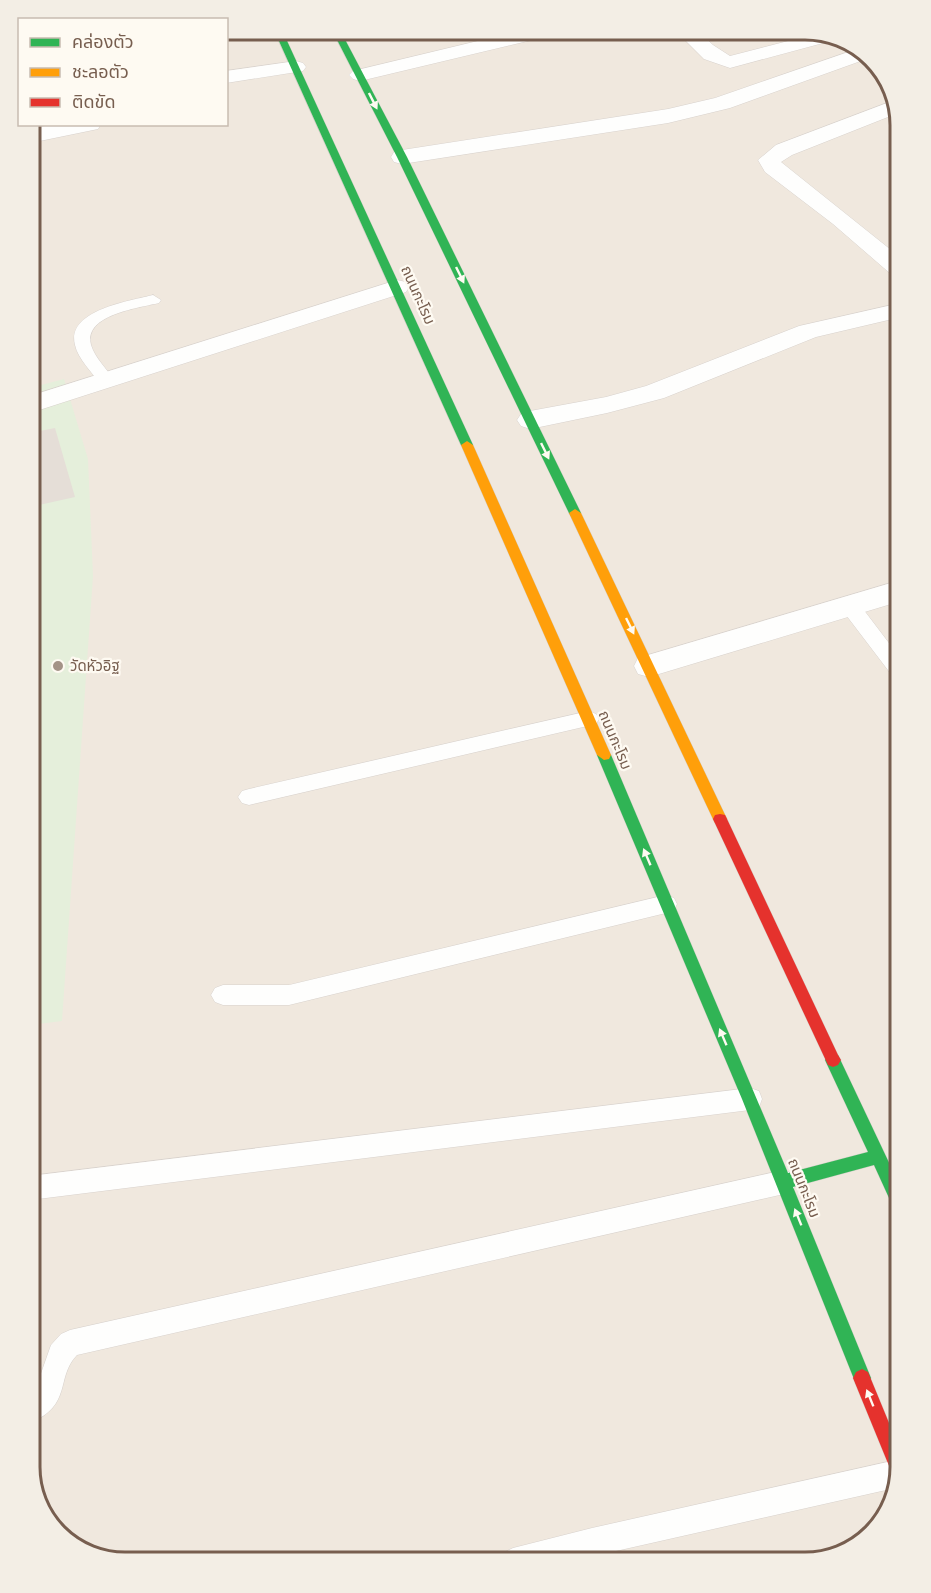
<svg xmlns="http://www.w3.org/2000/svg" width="931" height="1593" font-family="'Titillium Web','Noto Sans Thai',sans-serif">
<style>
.residential{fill:#f0e8de}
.green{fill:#e5efdb}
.building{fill:#e5ded7}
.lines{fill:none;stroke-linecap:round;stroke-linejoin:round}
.lane-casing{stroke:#d8d2cd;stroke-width:1}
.street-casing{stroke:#d8d2cd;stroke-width:1}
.fast-casing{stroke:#d6d1ca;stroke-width:1}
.slow-casing{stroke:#d6d1ca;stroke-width:1}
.jam-casing{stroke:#d6d1ca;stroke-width:1}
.lane{fill:#fefefd;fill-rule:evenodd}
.street{fill:#fefefd;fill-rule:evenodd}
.fast{fill:#30b455;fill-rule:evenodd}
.slow{fill:#ff9f0a;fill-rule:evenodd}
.jam{fill:#e5322d;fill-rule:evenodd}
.oneway{fill:#fefaf2}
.poi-dot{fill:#a49387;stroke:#fefaf2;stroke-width:2}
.labels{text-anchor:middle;stroke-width:4.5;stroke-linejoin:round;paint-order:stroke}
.street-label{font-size:15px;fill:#775e4f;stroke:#fefaf2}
.poi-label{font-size:15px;fill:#775e4f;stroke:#fefaf2;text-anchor:start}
.rim{fill:none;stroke:#775e4f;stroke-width:3}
</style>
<rect width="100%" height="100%" fill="#f8f5f0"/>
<!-- residential -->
<path class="residential" d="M 227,30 L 812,30 L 859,46 L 891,84 L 901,126 L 901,1468 L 885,1520 L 847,1553 L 805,1563 L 120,1563 L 72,1547 L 40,1509 L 30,1467 L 30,125 L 226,124 Z"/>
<!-- green -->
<path class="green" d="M 64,379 L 88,459 L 93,576 L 62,1021 L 30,1025 L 30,388 Z"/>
<!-- building -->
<path class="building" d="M 55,428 L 75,497 L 30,507 L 30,433 Z"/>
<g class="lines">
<!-- lane casing -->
<g class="lane-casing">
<path id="lane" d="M 153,295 L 161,300 L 159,303 C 138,308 83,315 91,345 C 95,358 107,369 114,380 L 112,384 L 100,384 C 92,372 78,359 75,345 C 66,310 130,301 153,295 Z
M 850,599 L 857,601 L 901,659 L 901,680 L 894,678 L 843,611 L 841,606 L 843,601 Z
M 589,711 L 596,714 L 599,719 L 596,724 L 249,805 L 242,803 L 238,797 L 242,791 L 249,789 Z
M 666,895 L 674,898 L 677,904 L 674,910 L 666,913 L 289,1005 L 223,1005 L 215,1002 L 211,995 L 215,988 L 223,985 L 289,985 Z
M 750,1088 L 759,1091 L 762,1099 L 759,1107 L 750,1110 L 30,1200 L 30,1176 Z
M 784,1170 L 793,1174 L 797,1182 L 793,1190 L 784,1194 L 77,1355 C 55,1378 73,1405 30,1423 L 30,1392 L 38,1382 L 51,1345 L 61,1334 L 70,1330 Z
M 901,1459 L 895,1488 L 607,1553 L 608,1563 L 578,1563 L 578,1560 L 568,1563 L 499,1563 L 503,1553 L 513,1548 L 592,1528 Z"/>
</g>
<!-- street casing -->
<g class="street-casing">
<path id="street" d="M 524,30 L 560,30 L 557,34 L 360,81 L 353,79 L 349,75 L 353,71 Z
M 675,30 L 697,30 L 713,45 L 730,56 L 819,33 L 838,39 L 730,68 L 704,59 Z
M 860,48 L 869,58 L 730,108 L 668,123 L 402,164 L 394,162 L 391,157 L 394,152 L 402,150 L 668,109 L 715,98 Z
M 296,61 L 303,63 L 306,67 L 303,71 L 226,83 L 226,71 Z
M 895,100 L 898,113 L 792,155 L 781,162 L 901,258 L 901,277 L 892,275 L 833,224 L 765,172 L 758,160 L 776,145 Z
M 55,124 L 101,124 L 98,129 L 30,143 L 30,129 Z
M 397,280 L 406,282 L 409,287 L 406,292 L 30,413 L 30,396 Z
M 901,303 L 901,317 L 816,337 L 664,398 L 607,413 L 530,429 L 521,426 L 517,420 L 521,414 L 530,411 L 606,397 L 646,386 L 799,326 Z
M 901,580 L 901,601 L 649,677 L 638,674 L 634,666 L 638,658 Z"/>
</g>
<!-- fast casing -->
<g class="fast-casing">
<path id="fast" d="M 274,30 L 282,30 L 473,445 L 471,448 L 467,449 L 461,445 Z
M 332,30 L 340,30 L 407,157 L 581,513 L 579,516 L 571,516 L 569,513 L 397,157 Z
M 604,750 L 611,755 L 788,1173 L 868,1152 L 825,1060 L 828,1055 L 833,1053 L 838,1055 L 901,1188 L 901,1214 L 895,1211 L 874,1165 L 793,1187 L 871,1378 L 868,1384 L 862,1387 L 856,1384 L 742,1099 L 597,755 Z"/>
</g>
<!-- slow casing -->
<g class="slow-casing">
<path id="slow" d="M 467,441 L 473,445 L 611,755 L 609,759 L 604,760 L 597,755 L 461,445 Z
M 575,509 L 581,513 L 727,819 L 725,823 L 715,823 L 713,819 L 569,513 Z"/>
</g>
<!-- jam casing -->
<g class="jam-casing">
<path id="jam" d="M 720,814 L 725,815 L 727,819 L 838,1055 L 841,1060 L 838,1065 L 833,1067 L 828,1065 L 713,819 L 715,815 Z
M 862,1369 L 868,1372 L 901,1452 L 901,1468 L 897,1480 L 894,1478 L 853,1378 L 856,1372 Z"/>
</g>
<!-- lane -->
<use href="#lane" class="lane"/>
<!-- street -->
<use href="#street" class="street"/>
<!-- fast -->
<use href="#fast" class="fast"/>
<!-- slow -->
<use href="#slow" class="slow"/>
<!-- jam -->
<use href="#jam" class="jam"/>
</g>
<!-- one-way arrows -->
<defs><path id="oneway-solid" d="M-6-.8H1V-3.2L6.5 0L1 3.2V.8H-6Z" transform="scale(1.5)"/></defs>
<g class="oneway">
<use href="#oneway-solid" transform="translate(373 101) rotate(63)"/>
<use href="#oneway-solid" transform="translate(460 275) rotate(64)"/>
<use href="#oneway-solid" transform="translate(545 451) rotate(64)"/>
<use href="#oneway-solid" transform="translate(630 626) rotate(64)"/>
<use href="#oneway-solid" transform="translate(647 857) rotate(-113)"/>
<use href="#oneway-solid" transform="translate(723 1037) rotate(-113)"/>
<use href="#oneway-solid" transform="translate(798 1217) rotate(-112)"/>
<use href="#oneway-solid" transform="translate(870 1398) rotate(-112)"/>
</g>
<!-- markers -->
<circle class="poi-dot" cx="58" cy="666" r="6"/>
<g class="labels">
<!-- street labels -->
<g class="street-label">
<text transform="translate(418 295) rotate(66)" y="5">ถนนกะโรม</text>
<text transform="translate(615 740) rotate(67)" y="5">ถนนกะโรม</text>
<text transform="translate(804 1188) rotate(68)" y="5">ถนนกะโรม</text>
</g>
<!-- poi labels -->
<g class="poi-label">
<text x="70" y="671">วัดหัวอิฐ</text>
</g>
</g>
<!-- crop -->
<path d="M0 0H931V1593H0ZM125 40H805A85 85 0 0 1 890 125V1467A85 85 0 0 1 805 1552H125A85 85 0 0 1 40 1467V125A85 85 0 0 1 125 40Z" fill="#f3eee5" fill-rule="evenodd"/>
<path class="rim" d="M125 40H805A85 85 0 0 1 890 125V1467A85 85 0 0 1 805 1552H125A85 85 0 0 1 40 1467V125A85 85 0 0 1 125 40Z"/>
<!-- legend -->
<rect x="18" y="18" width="210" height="108" fill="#fefaf2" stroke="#c8bcb1" stroke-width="1.5"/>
<rect x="30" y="38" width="30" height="9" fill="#30b455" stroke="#c8bcb1" stroke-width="1.5"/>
<text x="72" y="48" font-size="18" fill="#775e4f">คล่องตัว</text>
<rect x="30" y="68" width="30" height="9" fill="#ff9f0a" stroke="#c8bcb1" stroke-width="1.5"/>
<text x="72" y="78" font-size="18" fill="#775e4f">ชะลอตัว</text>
<rect x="30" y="98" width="30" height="9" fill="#e5322d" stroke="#c8bcb1" stroke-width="1.5"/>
<text x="72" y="108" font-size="18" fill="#775e4f">ติดขัด</text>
</svg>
